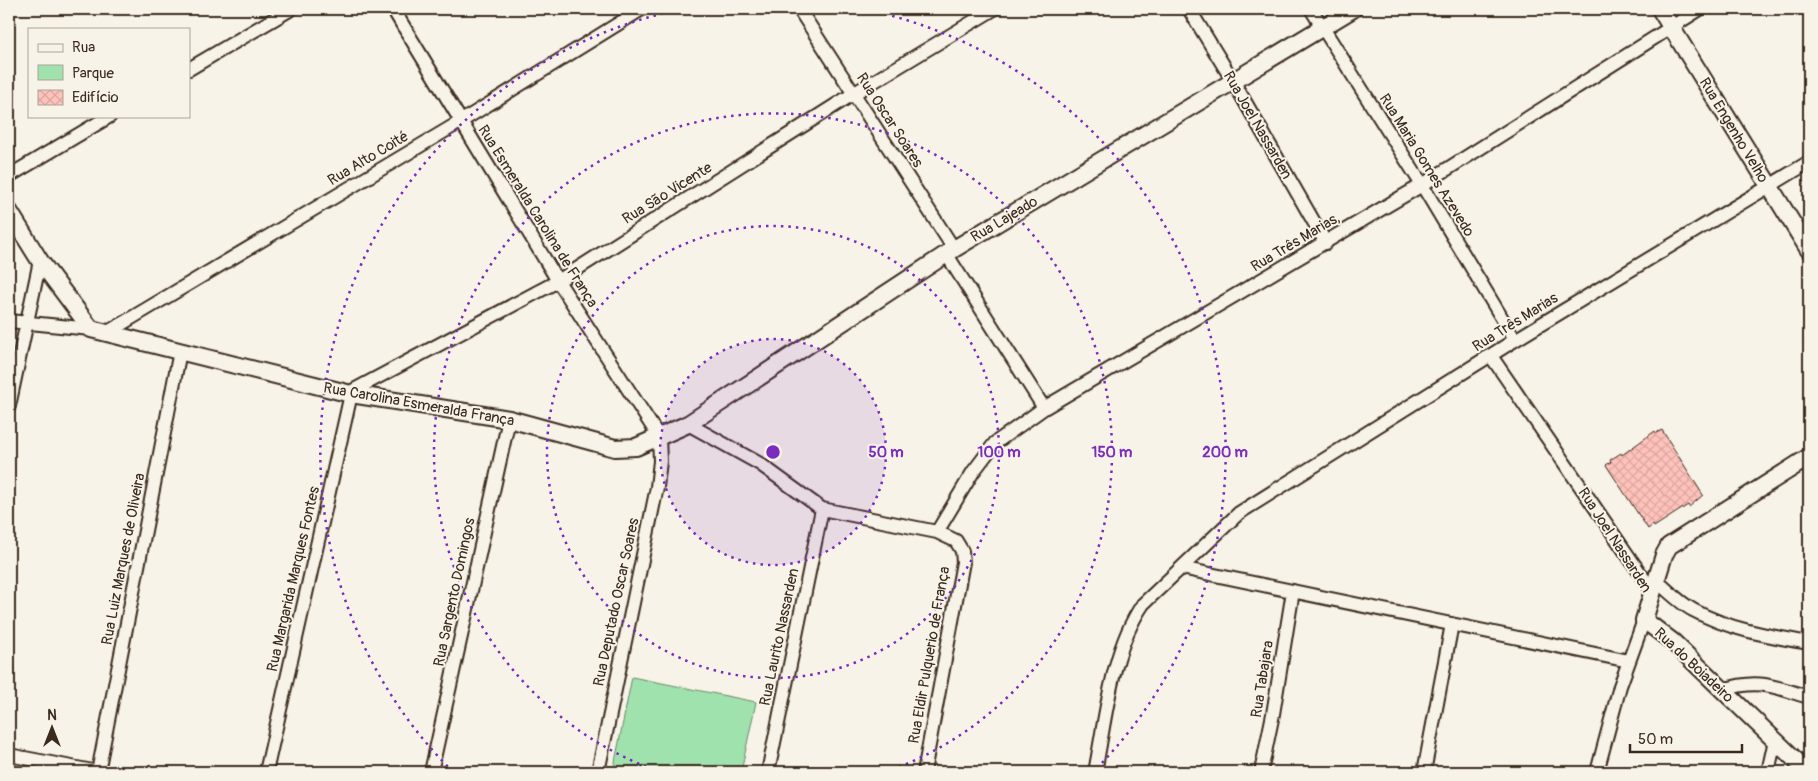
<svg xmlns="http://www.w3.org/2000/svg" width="1818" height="781" font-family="Pangolin,sans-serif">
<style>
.park{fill:#9fe2ae;stroke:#6d8666}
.building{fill:url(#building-cross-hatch);stroke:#3b2a1e}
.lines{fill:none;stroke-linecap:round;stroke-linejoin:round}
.minor-casing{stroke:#3b2a1e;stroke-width:16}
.tertiary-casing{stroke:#3b2a1e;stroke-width:20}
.minor{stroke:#f7f3e8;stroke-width:12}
.tertiary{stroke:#f7f3e8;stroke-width:16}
.ring{fill:none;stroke:#7b2cbf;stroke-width:2.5;stroke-dasharray:2.5 5}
.labels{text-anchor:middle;stroke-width:4;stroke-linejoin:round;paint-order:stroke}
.street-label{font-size:15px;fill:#3b2a1e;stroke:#f7f3e8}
.centre{fill:#7b2cbf;stroke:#f7f3e8;stroke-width:2.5}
.ring-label{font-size:15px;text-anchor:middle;font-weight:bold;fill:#7b2cbf;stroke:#f7f3e8;stroke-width:4;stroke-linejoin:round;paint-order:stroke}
</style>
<defs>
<pattern id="building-cross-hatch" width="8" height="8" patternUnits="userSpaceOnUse" patternTransform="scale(1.25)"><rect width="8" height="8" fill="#fec2bb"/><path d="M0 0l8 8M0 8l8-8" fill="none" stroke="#dba7a0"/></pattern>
</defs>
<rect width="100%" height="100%" fill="#f7f3e8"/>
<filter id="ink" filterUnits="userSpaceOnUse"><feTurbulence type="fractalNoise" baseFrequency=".02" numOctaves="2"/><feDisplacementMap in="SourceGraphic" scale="10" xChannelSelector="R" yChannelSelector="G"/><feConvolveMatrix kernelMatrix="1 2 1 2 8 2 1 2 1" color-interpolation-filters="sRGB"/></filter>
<g filter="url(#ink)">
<!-- park -->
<path class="park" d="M 632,677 L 756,702 L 741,772 L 613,772 Z"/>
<!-- building -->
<path class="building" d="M 1662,430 L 1703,495 L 1689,507 L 1688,505 L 1654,527 L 1653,525 L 1648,529 L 1606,465 L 1611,462 L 1610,460 L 1621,453 L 1622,455 L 1655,431 L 1656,433 Z"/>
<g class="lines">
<!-- minor casing -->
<g class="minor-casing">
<path id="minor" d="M 393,9 L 558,281 L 659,437 L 660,461 L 657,487 L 598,772
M 799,9 L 954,249
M 1189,9 L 1233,81 L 1326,243
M 1311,9 L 1422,185 L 1515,340
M 189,69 L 291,9
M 9,176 L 110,116
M 947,255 L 1044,408
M 9,321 L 91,329
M 108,332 L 460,122 L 642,9
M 1491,356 L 1653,592
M 9,406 L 40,261
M 688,424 L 760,464 L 822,509 L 937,532 L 956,541 L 962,551 L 963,562 L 924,772
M 937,532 L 973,472 L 995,443 L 1044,408 L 1422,185 L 1700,9
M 1181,568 L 1629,661
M 1657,581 C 1668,591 1680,603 1693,610 C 1730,630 1769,636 1809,643
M 1723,690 C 1759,678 1774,687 1809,697
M 9,755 L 98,772
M 98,772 L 180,351
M 266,772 L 351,394 L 354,390 L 558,281 L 853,94 L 994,9
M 431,772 L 509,419
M 768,772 L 822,509
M 1095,772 C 1106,717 1111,651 1143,604 L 1239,513 L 1515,340 L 1809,162
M 1261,772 L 1273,714 L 1293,591
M 1424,772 L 1452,624
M 1597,772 L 1620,686 L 1644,620
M 1768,772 L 1775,740"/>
</g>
<!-- tertiary casing -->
<g class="tertiary-casing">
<path id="tertiary" d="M 1660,9 L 1809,250
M 9,211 L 40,261 L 91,329 L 351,394 L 509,419 L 615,448 L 636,447 L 688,424 L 954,249 L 1353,9
M 1808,772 L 1673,642 L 1644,620 L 1664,555 L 1669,546 L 1809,457"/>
</g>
<!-- minor -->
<use href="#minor" class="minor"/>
<!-- tertiary -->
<use href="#tertiary" class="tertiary"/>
</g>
</g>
<!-- distance rings -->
<circle cx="773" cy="452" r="113" fill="#7b2cbf" fill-opacity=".12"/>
<g class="ring">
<circle cx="773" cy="452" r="113"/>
<circle cx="773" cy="452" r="226"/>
<path d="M660 772A339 339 0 1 1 886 772"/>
<path d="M453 772A452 452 0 0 1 683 9M863 9A452 452 0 0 1 1093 772"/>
</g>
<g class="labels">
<!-- street labels -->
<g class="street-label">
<text transform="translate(890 120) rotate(57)" y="5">Rua Oscar Soares</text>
<text transform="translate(1258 125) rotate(60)" y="5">Rua Joel Nassarden</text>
<text transform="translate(1734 130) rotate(59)" y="5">Rua Engenho Velho</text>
<text transform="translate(368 158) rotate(-31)" y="5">Rua Alto Coité</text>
<text transform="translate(1427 165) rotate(58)" y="5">Rua Maria Gomes Azevedo</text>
<text transform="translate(667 193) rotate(-32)" y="5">Rua São Vicente</text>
<text transform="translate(538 216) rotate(58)" y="5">Rua Esmeralda Carolina de França</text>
<text transform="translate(1004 219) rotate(-31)" y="5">Rua Lajeado</text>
<text transform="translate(1295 242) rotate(-31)" y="5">Rua Três Marias,</text>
<text transform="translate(1515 322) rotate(-32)" y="5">Rua Três Marias</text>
<text transform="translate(419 404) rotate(10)" y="5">Rua Carolina Esmeralda França</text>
<text transform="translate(1615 540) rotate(57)" y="5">Rua Joel Nassarden</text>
<text transform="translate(123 559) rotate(-79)" y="5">Rua Luiz Marques de Oliveira</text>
<text transform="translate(293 579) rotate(-77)" y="5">Rua Margarida Marques Fontes</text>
<text transform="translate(454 592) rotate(-78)" y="5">Rua Sargento Domingos</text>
<text transform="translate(616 602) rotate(-78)" y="5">Rua Deputado Oscar Soares</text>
<text transform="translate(779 637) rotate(-78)" y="5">Rua Laurito Nassarden</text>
<text transform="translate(929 655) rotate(-80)" y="5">Rua Eldir Pulquerio de França</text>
<text transform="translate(1694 665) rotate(43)" y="5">Rua do Boiadeiro</text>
<text transform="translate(1262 679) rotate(-81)" y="5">Rua Tabajara</text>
</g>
</g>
<circle cx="773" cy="452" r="8" class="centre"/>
<g class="ring-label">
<text x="886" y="457">50 m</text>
<text x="999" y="457">100 m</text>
<text x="1112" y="457">150 m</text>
<text x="1225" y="457">200 m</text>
</g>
<!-- margin -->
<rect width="1818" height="781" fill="none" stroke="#f7f3e8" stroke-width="30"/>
<rect x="15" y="15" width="1788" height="751" fill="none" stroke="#3b2a1e" stroke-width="2" filter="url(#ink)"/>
<!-- legend -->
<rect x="28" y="28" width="162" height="90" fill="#f7f3e8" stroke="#aca397"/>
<rect x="38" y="44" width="25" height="8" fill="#f7f3e8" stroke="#aca397"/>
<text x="72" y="52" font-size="15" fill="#3b2a1e">Rua</text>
<rect x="38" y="65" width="25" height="15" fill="#9fe2ae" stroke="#aca397"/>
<text x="72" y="78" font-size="15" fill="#3b2a1e">Parque</text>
<rect x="38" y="90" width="25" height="15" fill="url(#building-cross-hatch)" stroke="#aca397"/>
<text x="72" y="102" font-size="15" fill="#3b2a1e">Edifício</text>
<!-- north arrow -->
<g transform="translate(52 728)" stroke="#f7f3e8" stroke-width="4" paint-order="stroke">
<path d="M0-4L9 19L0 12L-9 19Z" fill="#3b2a1e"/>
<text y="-8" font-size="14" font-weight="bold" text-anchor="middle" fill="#3b2a1e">N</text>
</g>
<!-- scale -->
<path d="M1630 744v8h112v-8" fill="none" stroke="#3b2a1e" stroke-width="2.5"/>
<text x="1638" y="744" font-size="15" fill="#3b2a1e" stroke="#f7f3e8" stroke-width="4" paint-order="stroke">50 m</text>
</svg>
